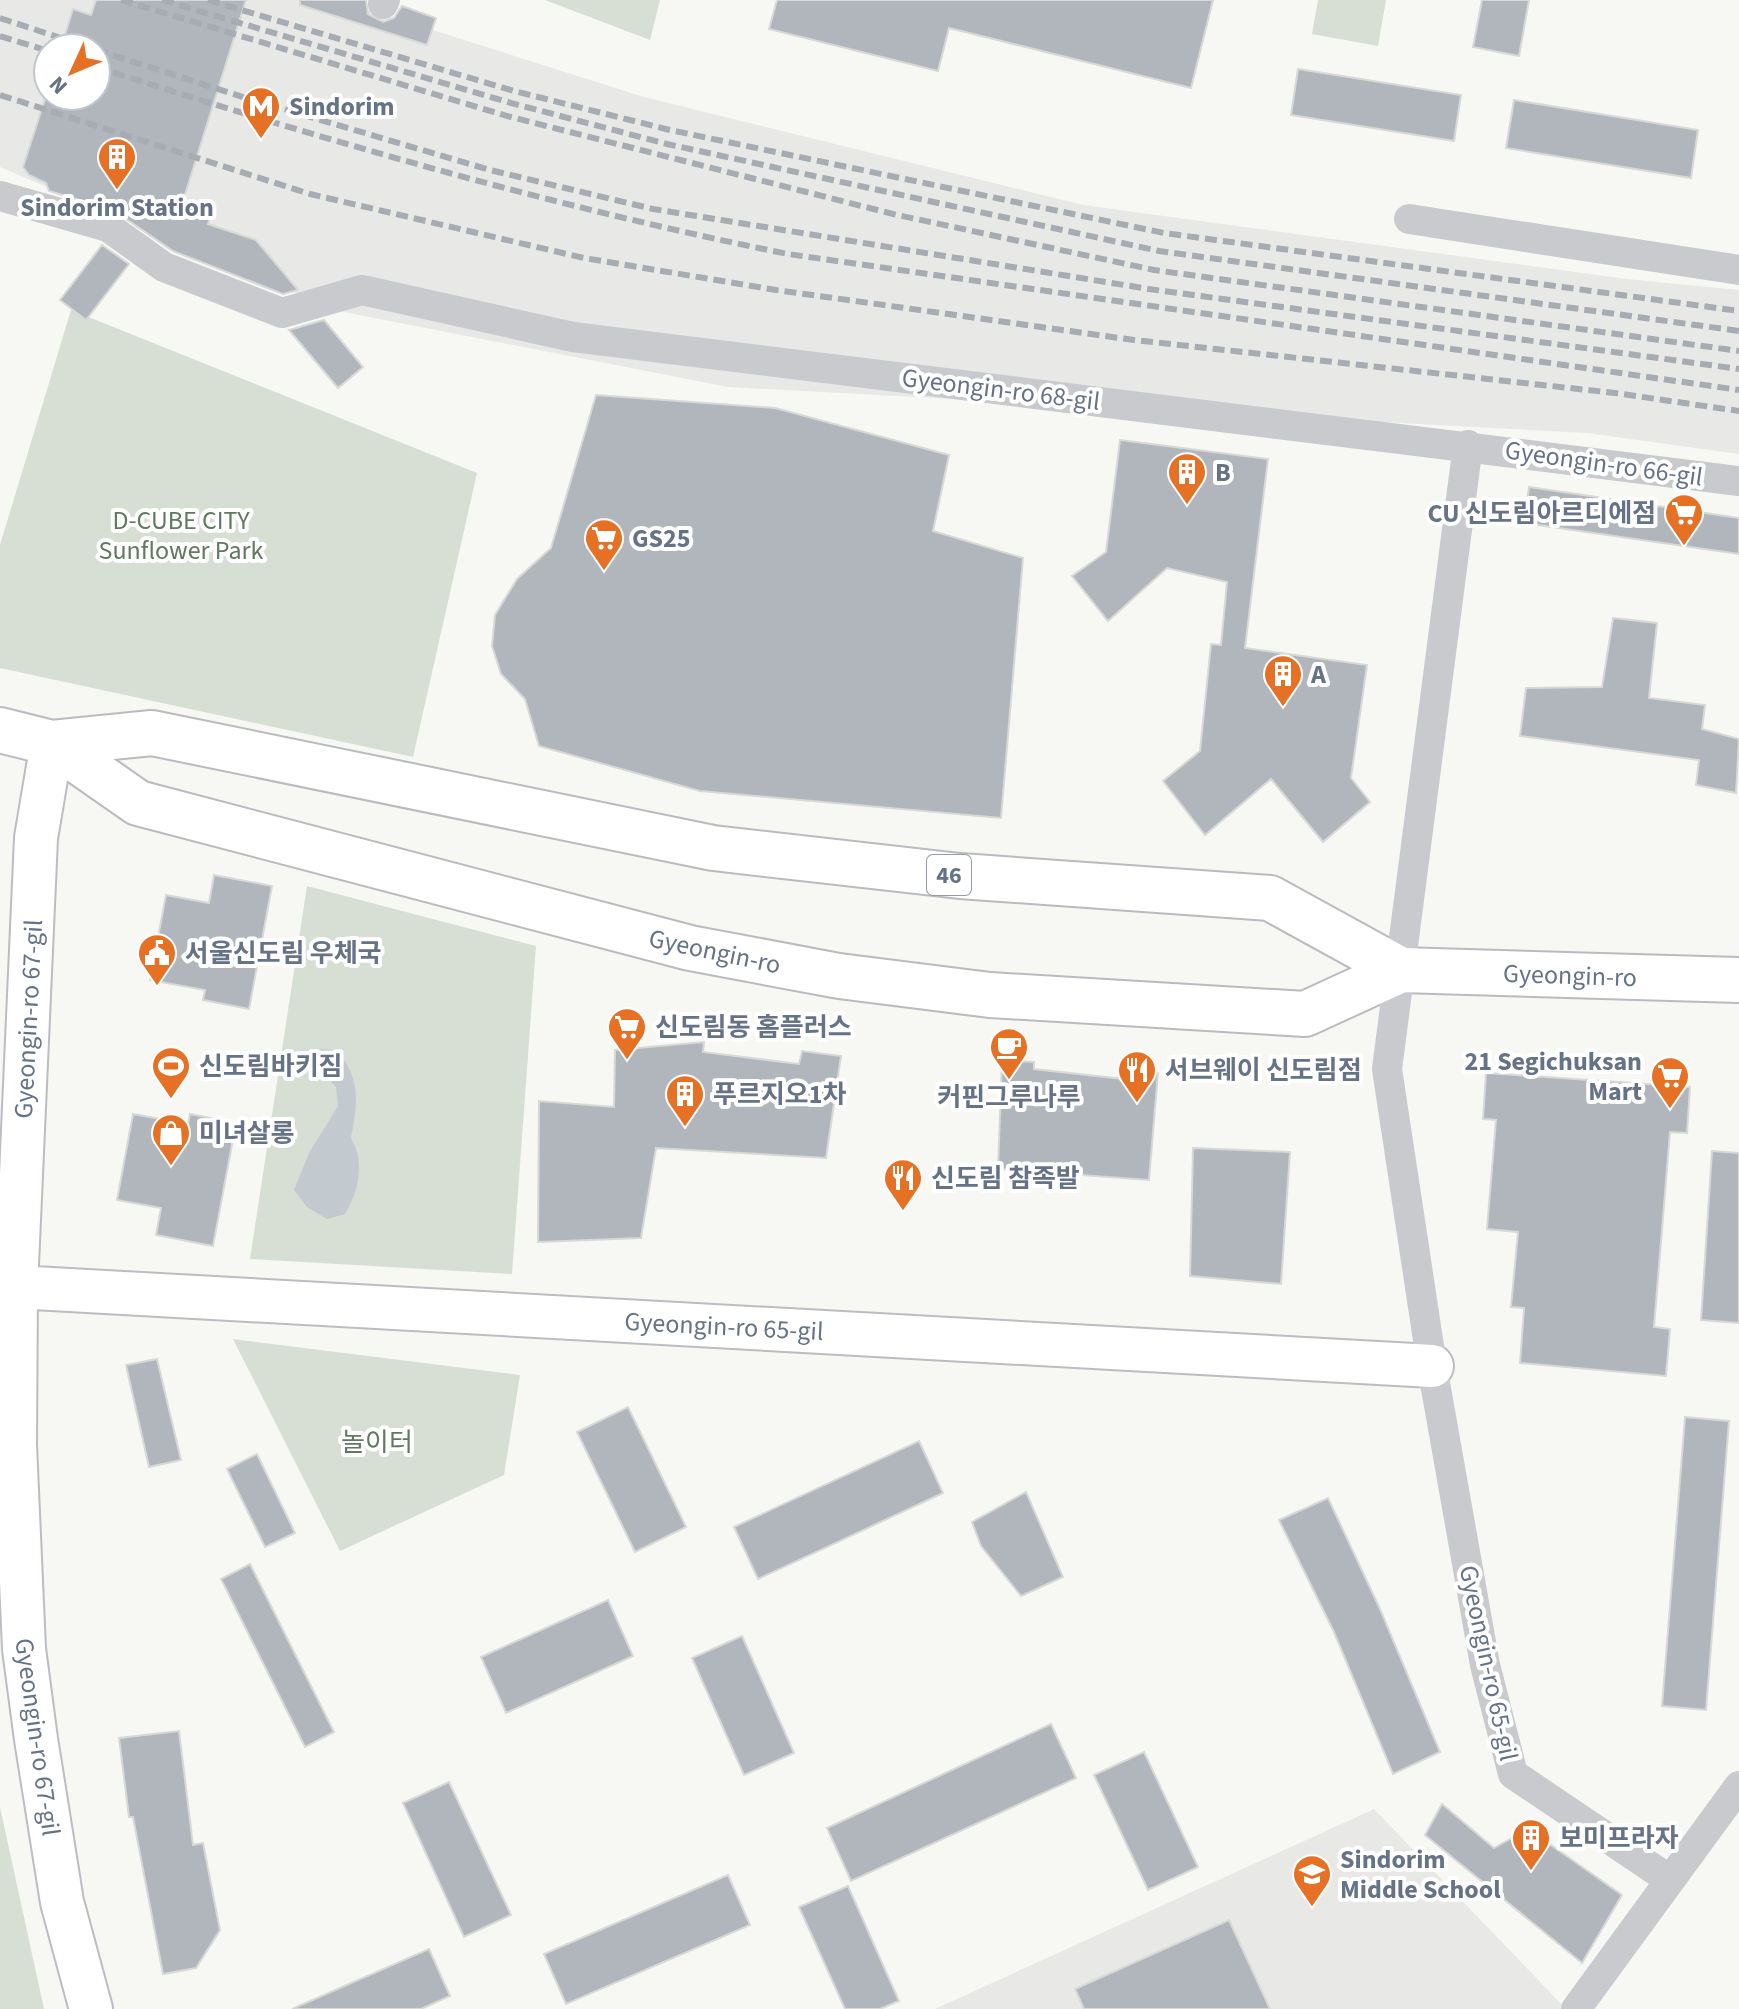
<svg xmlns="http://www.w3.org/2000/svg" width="1739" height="2009" font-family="'Source Sans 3','Noto Sans KR',sans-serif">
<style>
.built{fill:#e8e8e7;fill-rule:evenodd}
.green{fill:#d7dfd5}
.water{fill:#c2cad0}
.building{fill:#b0b6bc;stroke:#d8d9d7;stroke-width:2}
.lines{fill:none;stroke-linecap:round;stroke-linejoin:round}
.secondary-casing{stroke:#babdc2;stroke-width:46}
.primary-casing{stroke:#b8bbc0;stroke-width:48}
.street{stroke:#c8cace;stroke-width:30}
.secondary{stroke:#fff;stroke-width:42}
.primary{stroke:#fff;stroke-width:44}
.rail{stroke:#a7abb2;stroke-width:6;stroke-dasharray:12 6;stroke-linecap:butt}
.labels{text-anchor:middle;stroke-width:8;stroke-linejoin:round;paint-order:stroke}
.shield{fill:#fff;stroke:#949caa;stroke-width:2}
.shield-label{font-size:24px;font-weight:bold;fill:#667286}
.poi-label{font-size:26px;font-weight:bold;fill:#667286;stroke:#fff;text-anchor:start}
.street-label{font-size:26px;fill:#667286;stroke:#fff}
.park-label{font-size:26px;fill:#627861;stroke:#fff}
</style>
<rect width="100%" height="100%" fill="#f7f7f4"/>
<!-- built -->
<path class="built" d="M 0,0 L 338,0 L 644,97 L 1083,205 L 1627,279 L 1739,290 L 1739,454 L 1587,433 L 728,387 L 339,311 L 0,167 ZM 48,48 L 96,48 L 96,96 L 48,96 Z
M 1374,1809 L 1566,2009 L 935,2009 Z"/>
<!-- green -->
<path class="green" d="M 545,0 L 660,0 L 650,40 Z
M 1318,0 L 1386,0 L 1378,46 L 1312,34 Z
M 71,310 L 477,473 L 413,757 L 0,668 L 0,545 Z
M 307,886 L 536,946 L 512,1274 L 250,1259 Z
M 233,1339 L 520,1375 L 504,1475 L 340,1551 Z
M 0,1807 L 44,2009 L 0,2009 Z"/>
<!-- water -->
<path class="water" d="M 321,1049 L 336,1050 C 361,1077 358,1103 351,1138 C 365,1161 359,1191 345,1214 L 327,1219 L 307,1207 L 294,1190 L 309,1153 L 338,1106 L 336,1087 L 313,1062 Z"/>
<!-- building -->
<path class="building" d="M 96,0 L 246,0 L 183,201 L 213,210 L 208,224 L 256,240 L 298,290 L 283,294 L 173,251 L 113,210 L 49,191 L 46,183 L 29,175 L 23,167 L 46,96 L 96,96 L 96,48 L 61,48 L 73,9 L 91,15 Z
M 300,0 L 366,0 L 368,14 L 383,22 L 394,18 L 402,6 L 436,18 L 427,45 L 300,5 Z
M 777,0 L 1213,0 L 1191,88 L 949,28 L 938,71 L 769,29 Z
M 1482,0 L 1529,0 L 1519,56 L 1473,47 Z
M 1298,69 L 1461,95 L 1454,141 L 1291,115 Z
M 1514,100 L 1698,130 L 1691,178 L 1506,148 Z
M 102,245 L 129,264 L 86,320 L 60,300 Z
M 324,320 L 363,367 L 338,388 L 289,330 Z
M 596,395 L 775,408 L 949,455 L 933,531 L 1023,558 L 1001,818 L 700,791 L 539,746 L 525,699 L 501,674 L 492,646 L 495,615 L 517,579 L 551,548 Z
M 1120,440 L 1268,459 L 1245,648 L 1367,665 L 1351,778 L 1370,802 L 1323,842 L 1271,779 L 1205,835 L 1163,781 L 1200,751 L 1211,644 L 1221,645 L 1227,582 L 1167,568 L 1108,621 L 1072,576 L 1106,552 Z
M 1529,487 L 1739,518 L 1739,554 L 1524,523 Z
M 1613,618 L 1657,623 L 1649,698 L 1705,705 L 1702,729 L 1739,739 L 1736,793 L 1696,785 L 1699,760 L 1520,736 L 1526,688 L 1602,687 Z
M 214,875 L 272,886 L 249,1009 L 203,1000 L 205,990 L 150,980 L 166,895 L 209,903 Z
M 704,1042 L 703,1052 L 799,1064 L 802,1051 L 841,1056 L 826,1158 L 656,1148 L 641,1238 L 538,1242 L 539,1101 L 614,1107 L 615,1050 Z
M 1002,1060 L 1034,1062 L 1034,1069 L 1133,1080 L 1132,1067 L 1158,1073 L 1149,1180 L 998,1169 Z
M 1486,1073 L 1690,1087 L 1687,1133 L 1670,1132 L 1654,1327 L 1670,1329 L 1666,1376 L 1520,1363 L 1524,1308 L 1511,1307 L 1518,1232 L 1487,1229 L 1496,1120 L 1483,1119 Z
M 133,1114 L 188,1124 L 190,1114 L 236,1123 L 213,1246 L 156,1235 L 161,1208 L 117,1200 Z
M 1193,1148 L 1290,1152 L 1281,1284 L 1190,1276 Z
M 1712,1151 L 1739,1153 L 1739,1323 L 1701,1320 Z
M 157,1359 L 181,1460 L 149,1467 L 126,1365 Z
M 628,1407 L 686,1527 L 635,1552 L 577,1432 Z
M 1685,1417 L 1729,1421 L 1706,1710 L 1662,1706 Z
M 919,1441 L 943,1493 L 758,1579 L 734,1527 Z
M 257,1454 L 295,1533 L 265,1547 L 227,1469 Z
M 1026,1492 L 1063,1577 L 1021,1596 L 981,1546 L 972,1522 Z
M 1328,1498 L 1380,1609 L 1440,1752 L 1393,1774 L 1334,1632 L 1279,1520 Z
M 250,1564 L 334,1732 L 305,1747 L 221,1579 Z
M 608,1600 L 633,1656 L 506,1713 L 481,1657 Z
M 742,1636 L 794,1753 L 744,1775 L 692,1658 Z
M 1051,1724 L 1076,1778 L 851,1881 L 827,1828 Z
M 179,1731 L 193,1845 L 203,1843 L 220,1930 L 196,1968 L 163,1974 L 133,1817 L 129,1817 L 119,1738 Z
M 1144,1752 L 1198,1867 L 1148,1890 L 1094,1775 Z
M 449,1782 L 511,1915 L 464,1937 L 403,1803 Z
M 1442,1804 L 1494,1848 L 1528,1829 L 1622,1895 L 1582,1963 L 1425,1835 Z
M 728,1875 L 750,1925 L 566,2004 L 544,1954 Z
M 848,1886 L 899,2001 L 880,2009 L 845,2009 L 799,1907 Z
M 1229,1920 L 1270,2009 L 1084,2009 L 1075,1989 Z
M 429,1949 L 450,1996 L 421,2009 L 292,2009 Z"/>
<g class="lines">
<!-- secondary casing -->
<g class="secondary-casing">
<path id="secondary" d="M 52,743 L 36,838 L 16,1287 L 15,1445 L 24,1649 L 36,1739 L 62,1902 L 91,2009
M 16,1287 L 1432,1366"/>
</g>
<!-- primary casing -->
<g class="primary-casing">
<path id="primary" d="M 0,730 L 52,743 L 138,803 L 690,948 L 839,976 L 990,995 L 1305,1014 L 1401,970 L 1739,980
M 52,743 L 152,733 L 713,848 L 960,876 L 1270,898 L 1401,970"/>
</g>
<!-- street -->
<path class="street" d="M 383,4 L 385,0
M 0,196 L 108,227 L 164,267 L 282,313 L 362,290 L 573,337 L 1739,481
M 1409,219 L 1739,270
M 1468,445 L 1387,1069 L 1432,1366 L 1485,1665 L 1513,1774 L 1670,1880
M 1576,2009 L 1739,1786"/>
<!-- secondary -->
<use href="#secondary" class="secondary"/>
<!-- primary -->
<use href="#primary" class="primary"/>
<!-- rail -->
<path class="rail" d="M 121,0 L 507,116 L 893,214 L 1154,270 L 1739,351
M 162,0 L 511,103 L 667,144 L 1159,251 L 1739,331
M 208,0 L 514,91 L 670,130 L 1164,233 L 1739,311
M 0,18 L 91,48
M 0,36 L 48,51
M 96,50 L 246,98 L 490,170 L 653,209 L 1149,289 L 1739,369
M 96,67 C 324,140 553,207 788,254 L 1739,390
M 0,95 L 310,194 L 584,258 L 776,290 L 1134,340 L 1615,393 L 1739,411"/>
</g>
<!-- icons -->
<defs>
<g id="metro-pin" transform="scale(2)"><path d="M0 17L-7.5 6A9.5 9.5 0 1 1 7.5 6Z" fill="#e67125" stroke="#fff"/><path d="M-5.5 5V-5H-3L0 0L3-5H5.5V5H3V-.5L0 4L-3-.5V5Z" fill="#fff"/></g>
<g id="building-pin" transform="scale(2)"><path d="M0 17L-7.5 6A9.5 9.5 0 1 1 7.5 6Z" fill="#e67125" stroke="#fff"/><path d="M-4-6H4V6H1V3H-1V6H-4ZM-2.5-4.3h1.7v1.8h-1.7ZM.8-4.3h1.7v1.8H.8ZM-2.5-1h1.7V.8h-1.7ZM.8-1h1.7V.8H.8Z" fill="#fff"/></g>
<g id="supermarket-pin" transform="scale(2)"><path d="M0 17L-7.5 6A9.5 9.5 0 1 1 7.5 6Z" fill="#e67125" stroke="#fff"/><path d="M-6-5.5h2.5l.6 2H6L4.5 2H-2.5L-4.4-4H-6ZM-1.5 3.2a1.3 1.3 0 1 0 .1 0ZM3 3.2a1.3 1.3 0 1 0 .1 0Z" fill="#fff"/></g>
<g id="civic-pin" transform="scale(2)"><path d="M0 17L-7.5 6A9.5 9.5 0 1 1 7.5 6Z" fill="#e67125" stroke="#fff"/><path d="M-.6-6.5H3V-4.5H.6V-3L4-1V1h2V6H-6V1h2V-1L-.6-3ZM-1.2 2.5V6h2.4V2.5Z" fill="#fff"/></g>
<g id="cafe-pin" transform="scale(2)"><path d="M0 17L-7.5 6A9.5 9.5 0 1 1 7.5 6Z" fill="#e67125" stroke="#fff"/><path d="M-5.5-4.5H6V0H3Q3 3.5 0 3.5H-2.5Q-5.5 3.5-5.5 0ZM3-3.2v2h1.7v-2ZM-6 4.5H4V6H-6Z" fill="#fff"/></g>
<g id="stadium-pin" transform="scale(2)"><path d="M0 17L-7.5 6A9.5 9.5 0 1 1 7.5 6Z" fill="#e67125" stroke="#fff"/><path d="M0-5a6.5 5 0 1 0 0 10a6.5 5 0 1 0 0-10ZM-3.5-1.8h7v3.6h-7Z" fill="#fff"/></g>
<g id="restaurant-pin" transform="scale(2)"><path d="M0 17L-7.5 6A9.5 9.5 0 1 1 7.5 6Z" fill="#e67125" stroke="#fff"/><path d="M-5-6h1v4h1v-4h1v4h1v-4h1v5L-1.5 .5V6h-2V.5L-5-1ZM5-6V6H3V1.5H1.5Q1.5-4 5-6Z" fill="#fff"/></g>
<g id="shop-pin" transform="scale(2)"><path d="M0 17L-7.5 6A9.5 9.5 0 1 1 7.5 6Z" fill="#e67125" stroke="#fff"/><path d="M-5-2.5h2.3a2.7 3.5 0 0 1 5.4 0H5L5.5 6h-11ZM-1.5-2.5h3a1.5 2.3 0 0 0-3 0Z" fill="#fff"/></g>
<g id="school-pin" transform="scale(2)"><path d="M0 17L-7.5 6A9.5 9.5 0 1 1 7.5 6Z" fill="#e67125" stroke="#fff"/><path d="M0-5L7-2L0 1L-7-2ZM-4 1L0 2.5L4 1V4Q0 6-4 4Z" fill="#fff"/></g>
</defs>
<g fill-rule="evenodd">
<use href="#metro-pin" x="261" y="106"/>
<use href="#building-pin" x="117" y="157"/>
<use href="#building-pin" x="1187" y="472"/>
<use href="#supermarket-pin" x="1684" y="513"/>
<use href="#supermarket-pin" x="604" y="538"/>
<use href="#building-pin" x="1283" y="674"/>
<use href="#civic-pin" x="157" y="953"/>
<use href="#supermarket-pin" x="627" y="1027"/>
<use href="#cafe-pin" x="1009" y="1047"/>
<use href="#stadium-pin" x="171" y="1066"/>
<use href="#restaurant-pin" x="1137" y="1070"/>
<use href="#supermarket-pin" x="1670" y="1076"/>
<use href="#building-pin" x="685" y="1094"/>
<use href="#shop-pin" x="171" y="1133"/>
<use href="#restaurant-pin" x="903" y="1178"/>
<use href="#building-pin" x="1531" y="1838"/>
<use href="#school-pin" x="1312" y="1874"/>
</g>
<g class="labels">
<!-- shield labels -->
<rect class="shield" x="927" y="855" width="44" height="40" rx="6"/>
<g class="shield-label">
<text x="949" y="883">46</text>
</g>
<!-- poi labels -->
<g class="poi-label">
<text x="289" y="115">Sindorim</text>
<text x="117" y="216" text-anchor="middle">Sindorim Station</text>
<text x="1215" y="481">B</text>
<text x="1656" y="522" text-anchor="end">CU 신도림아르디에점</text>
<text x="632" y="547">GS25</text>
<text x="1311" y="683">A</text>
<text x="185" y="962">서울신도림 우체국</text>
<text x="655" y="1036">신도림동 홈플러스</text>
<text x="1642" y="1070" text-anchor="end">21 Segichuksan<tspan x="1642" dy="30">Mart</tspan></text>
<text x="199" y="1075">신도림바키짐</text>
<text x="1165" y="1079">서브웨이 신도림점</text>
<text x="713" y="1103">푸르지오1차</text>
<text x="1009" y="1106" text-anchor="middle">커핀그루나루</text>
<text x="199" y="1142">미녀살롱</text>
<text x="931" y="1187">신도림 참족발</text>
<text x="1559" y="1847">보미프라자</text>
<text x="1340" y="1868">Sindorim<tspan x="1340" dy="30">Middle School</tspan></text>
</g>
<!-- street labels -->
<g class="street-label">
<text transform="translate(1001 389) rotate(7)" y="9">Gyeongin-ro 68-gil</text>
<text transform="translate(1604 463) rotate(8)" y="9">Gyeongin-ro 66-gil</text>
<text transform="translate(715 951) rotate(12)" y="9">Gyeongin-ro</text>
<text transform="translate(1570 975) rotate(2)" y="9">Gyeongin-ro</text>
<text transform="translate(28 1019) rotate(-87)" y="9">Gyeongin-ro 67-gil</text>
<text transform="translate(724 1326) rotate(3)" y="9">Gyeongin-ro 65-gil</text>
<text transform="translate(1489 1663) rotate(78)" y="9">Gyeongin-ro 65-gil</text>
<text transform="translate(38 1737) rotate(82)" y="9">Gyeongin-ro 67-gil</text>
</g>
<!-- park labels -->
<g class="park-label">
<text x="181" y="529">D-CUBE CITY<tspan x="181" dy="30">Sunflower Park</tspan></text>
<text x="377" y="1451">놀이터</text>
</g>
</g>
<!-- north arrow -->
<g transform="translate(72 72) rotate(226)"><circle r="38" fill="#ffffff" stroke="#c2c7cf" stroke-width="2"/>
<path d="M0-6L14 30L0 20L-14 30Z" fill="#e67125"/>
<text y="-12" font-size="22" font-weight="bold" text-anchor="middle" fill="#667286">N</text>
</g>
</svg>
